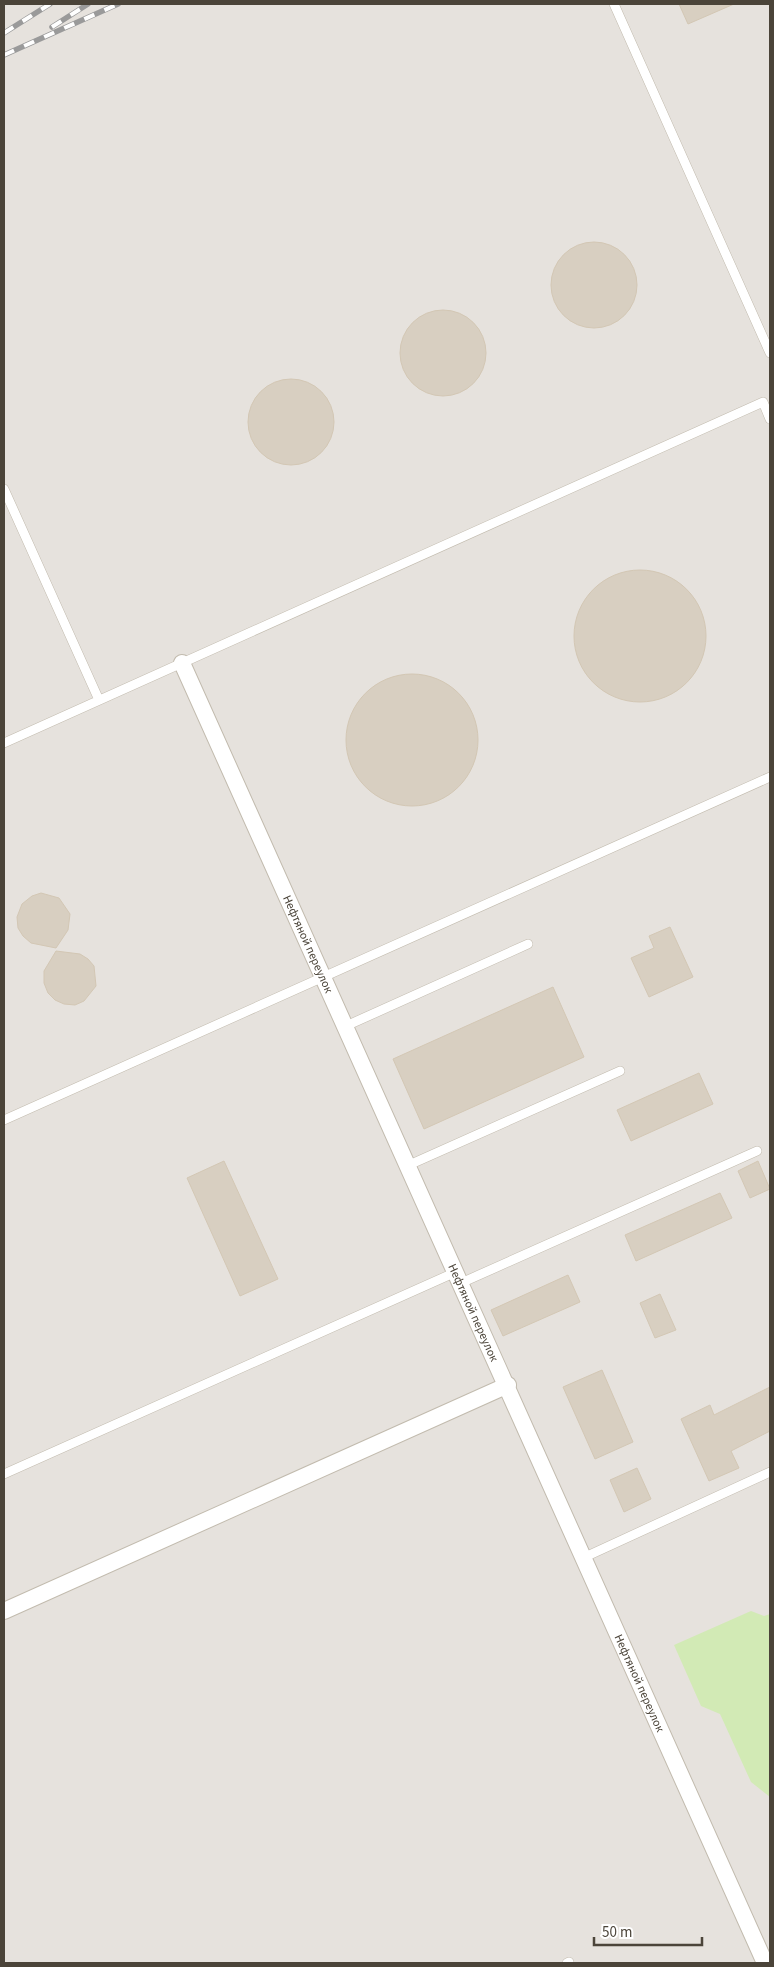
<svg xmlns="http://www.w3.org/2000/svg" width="774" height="1967" font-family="'Source Sans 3',sans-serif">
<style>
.industrial{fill:#e6e2dd}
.green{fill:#d2eab5}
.building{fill:#d8cfc1;stroke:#d3c7b4}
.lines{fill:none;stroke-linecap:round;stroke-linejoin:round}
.service-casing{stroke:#c2bbae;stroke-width:10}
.minor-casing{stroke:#c2bbae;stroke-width:18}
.service{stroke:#fff;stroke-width:9}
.minor{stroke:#fff;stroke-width:16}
.rail-casing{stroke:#9a9a9a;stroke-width:5.5}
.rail{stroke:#fff;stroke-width:4;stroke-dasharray:11;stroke-linecap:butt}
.labels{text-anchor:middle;stroke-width:4.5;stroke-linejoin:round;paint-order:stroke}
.street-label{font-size:12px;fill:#4b4439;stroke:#fff}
</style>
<rect width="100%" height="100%" fill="#f6f3ec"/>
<!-- industrial -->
<path class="industrial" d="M 4,4 L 770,4 L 770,1963 L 4,1963 Z"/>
<!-- green -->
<path class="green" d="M 751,1611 L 764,1616 L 770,1614 L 770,1797 L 751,1782 L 720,1714 L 701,1706 L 674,1645 Z"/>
<!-- building -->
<path class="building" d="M 679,4 L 734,4 L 688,24 Z
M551 285a43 43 0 1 1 86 0a43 43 0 1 1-86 0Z
M400 353a43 43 0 1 1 86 0a43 43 0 1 1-86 0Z
M248 422a43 43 0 1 1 86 0a43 43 0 1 1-86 0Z
M574 636a66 66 0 1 1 132 0a66 66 0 1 1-132 0Z
M346 740a66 66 0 1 1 132 0a66 66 0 1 1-132 0Z
M 41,893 L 59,898 L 70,914 L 68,930 L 56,948 L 31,943 L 23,936 L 18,928 L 17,917 L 22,904 L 32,896 Z
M 670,927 L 693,977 L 649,997 L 631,958 L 654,948 L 649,936 Z
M 56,951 L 80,954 L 88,959 L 94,966 L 96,986 L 84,1001 L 75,1005 L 64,1004 L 55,1000 L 48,993 L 44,983 L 44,971 Z
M 553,987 L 584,1057 L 424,1129 L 393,1059 Z
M 699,1073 L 713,1104 L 631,1141 L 617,1110 Z
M 224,1161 L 278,1279 L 240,1296 L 187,1178 Z
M 758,1161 L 770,1189 L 750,1198 L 738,1171 Z
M 720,1193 L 732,1218 L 636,1261 L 625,1235 Z
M 568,1275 L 580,1302 L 503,1336 L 491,1310 Z
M 660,1294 L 676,1330 L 655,1338 L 640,1303 Z
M 602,1370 L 633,1442 L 595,1459 L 563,1387 Z
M 770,1387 L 770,1431 L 731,1451 L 739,1468 L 709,1481 L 681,1419 L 710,1405 L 714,1415 Z
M 637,1468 L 651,1499 L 624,1512 L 610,1480 Z"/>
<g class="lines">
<!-- service casing -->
<g class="service-casing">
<path id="service" d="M 614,4 L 770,353
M 4,489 L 99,700
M 4,743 L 763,402 L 770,419
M 346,1026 L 528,944
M 4,1120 L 770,777
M 409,1165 L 620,1071
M 461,1283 L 757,1151
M 4,1474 L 456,1272
M 585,1557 L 770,1472
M 567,1963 L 569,1962"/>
</g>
<!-- minor casing -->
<g class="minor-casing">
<g id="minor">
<path id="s1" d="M 182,663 L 765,1963"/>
<path d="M 4,1611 L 508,1385"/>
</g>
</g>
<!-- service -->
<use href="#service" class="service"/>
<!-- minor -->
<use href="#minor" class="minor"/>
<!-- rail casing -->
<g class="rail-casing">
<path id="rail" d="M 52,27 L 88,4
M 4,33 L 50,4
M 4,55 L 118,4"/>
</g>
<!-- rail -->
<use href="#rail" class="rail"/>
</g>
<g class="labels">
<!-- street labels -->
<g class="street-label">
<text dy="4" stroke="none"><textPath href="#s1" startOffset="308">Нефтяной переулок</textPath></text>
<text dy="4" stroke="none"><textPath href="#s1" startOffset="712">Нефтяной переулок</textPath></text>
<text dy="4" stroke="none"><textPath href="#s1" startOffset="1118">Нефтяной переулок</textPath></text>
</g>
</g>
<!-- border -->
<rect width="774" height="1967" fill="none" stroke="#4b4439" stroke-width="10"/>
<!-- scale -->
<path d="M594 1937v8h108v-8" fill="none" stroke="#4b4439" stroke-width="2.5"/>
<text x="602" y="1937" font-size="15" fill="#4b4439" stroke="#ffffff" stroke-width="4" paint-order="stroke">50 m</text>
</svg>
